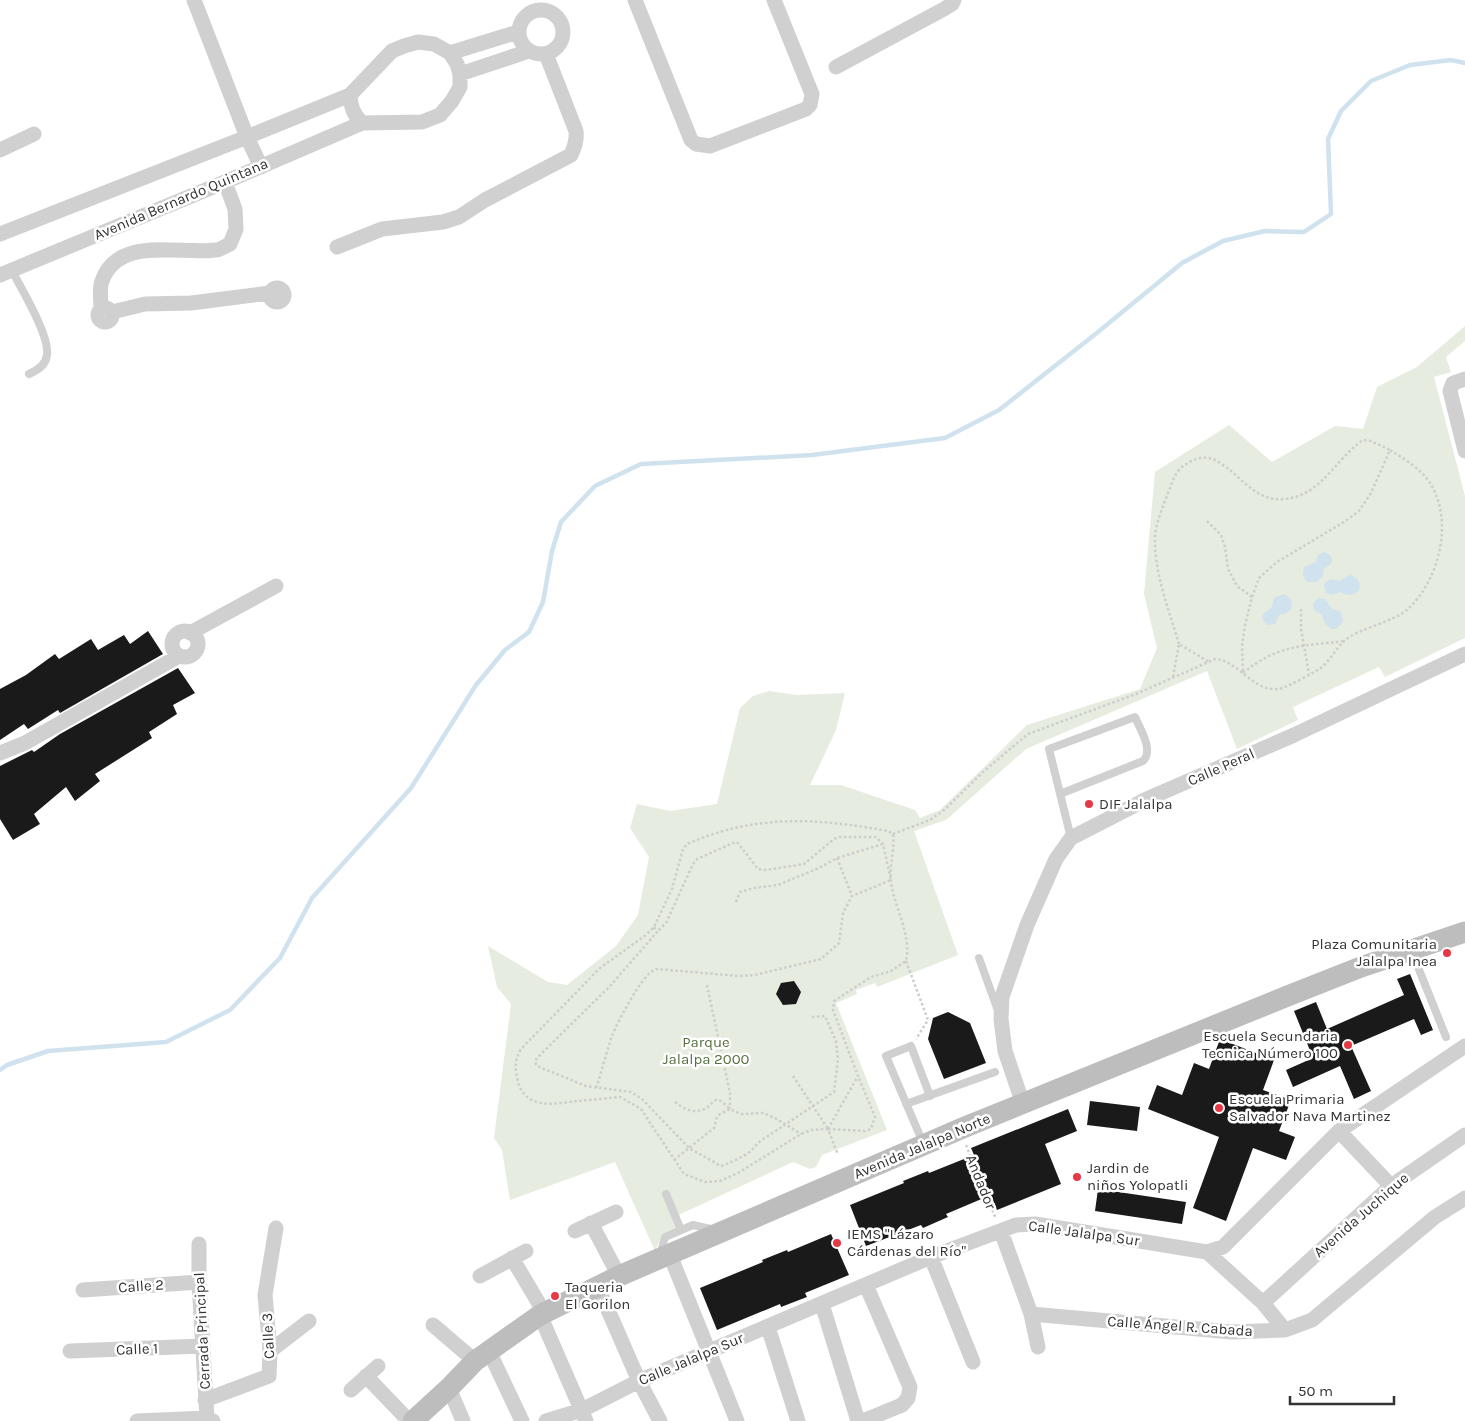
<svg xmlns="http://www.w3.org/2000/svg" width="1465" height="1421" font-family="Karla,sans-serif">
<style>
.park{fill:#e6ecdf}
.water{fill:#cfe2ee}
.lines{fill:none;stroke-linecap:round;stroke-linejoin:round}
.stream{stroke:#cfe2ee;stroke-width:4.5}
.building{fill:#1a1a1a}
.path{stroke:#cdcdcd;stroke-width:2.5;stroke-dasharray:2.5 2.5;stroke-linecap:butt}
.lane{stroke:#d0d0d0;stroke-width:8}
.street{stroke:#d0d0d0;stroke-width:15}
.secondary{stroke:#bdbdbd;stroke-width:21}
.poi-dot{fill:#e63946;stroke:#fff;stroke-width:2}
.labels{text-anchor:middle;stroke-width:5;stroke-linejoin:round;paint-order:stroke}
.street-label{font-size:15px;fill:#333;stroke:#fff}
.poi-label{font-size:15px;fill:#333;stroke:#fff;text-anchor:start}
.park-label{font-size:15px;fill:#56703f;stroke:#fff}
</style>
<rect width="100%" height="100%" fill="#fff"/>
<!-- park -->
<path class="park" d="M 1465,326 L 1465,341 L 1446,357 L 1451,372 L 1434,377 L 1465,496 L 1465,638 L 1385,677 L 1379,667 L 1293,707 L 1298,720 L 1237,749 L 1207,671 L 1026,749 L 946,820 L 914,831 L 958,955 L 877,987 L 875,983 L 856,990 L 857,994 L 836,1003 L 887,1130 L 822,1155 L 816,1167 L 810,1169 L 793,1162 L 672,1218 L 676,1228 L 662,1234 L 655,1251 L 615,1162 L 510,1200 L 502,1150 L 494,1138 L 511,1004 L 497,987 L 488,946 L 548,982 L 567,985 L 616,946 L 638,915 L 649,857 L 630,828 L 637,804 L 670,811 L 717,804 L 740,708 L 753,696 L 769,691 L 797,695 L 845,693 L 836,730 L 810,785 L 841,785 L 915,810 L 920,818 L 940,810 L 1027,725 L 1140,689 L 1157,648 L 1144,594 L 1155,472 L 1229,425 L 1272,462 L 1335,426 L 1363,429 L 1377,387 L 1417,367 Z"/>
<!-- water -->
<path class="water" d="M 1325,552 L 1331,556 L 1332,563 L 1324,569 L 1322,577 L 1317,582 L 1307,582 L 1303,576 L 1304,567 L 1316,562 L 1318,555 Z
M 1349,575 C 1367,578 1361,603 1340,592 L 1331,595 L 1326,593 L 1324,585 C 1327,578 1332,579 1339,581 Z
M 1285,594 L 1292,601 L 1291,610 L 1285,614 L 1279,615 L 1275,624 L 1267,625 L 1262,619 L 1263,614 L 1271,608 L 1275,597 Z
M 1319,598 L 1325,599 L 1332,609 L 1341,612 L 1343,621 C 1335,636 1325,628 1322,615 L 1314,610 L 1313,603 Z"/>
<g class="lines">
<!-- stream -->
<path class="stream" d="M 0,1070 L 7,1065 L 48,1051 L 166,1042 L 230,1010 L 280,958 L 312,898 L 411,788 L 476,685 L 505,650 L 529,632 L 543,602 L 552,551 L 561,522 L 595,486 L 641,464 L 812,455 L 945,438 L 999,410 L 1098,332 L 1182,263 L 1223,241 L 1265,231 L 1304,232 L 1331,214 L 1328,139 L 1341,111 L 1371,81 L 1410,65 L 1451,60 L 1465,63"/>
</g>
<!-- building -->
<path class="building" d="M 148,631 L 163,654 L 60,713 L 58,710 L 28,729 L 24,724 L 0,740 L 0,689 L 26,675 L 55,654 L 59,659 L 91,639 L 98,650 L 124,635 L 130,644 Z
M 178,668 L 195,693 L 173,705 L 177,714 L 149,732 L 152,738 L 95,774 L 100,781 L 75,801 L 66,787 L 34,814 L 40,824 L 13,840 L 0,819 L 0,766 L 32,750 L 34,752 L 60,734 Z
M 1410,974 L 1433,1030 L 1421,1035 L 1414,1019 L 1351,1046 L 1371,1091 L 1354,1099 L 1340,1066 L 1293,1087 L 1286,1070 L 1313,1058 L 1294,1011 L 1316,1002 L 1327,1029 L 1404,995 L 1397,979 Z
M 794,981 L 801,992 L 796,1004 L 783,1005 L 776,994 L 781,983 Z
M 948,1012 L 970,1023 L 986,1063 L 944,1079 L 928,1039 L 933,1018 Z
M 1220,1039 L 1274,1060 L 1263,1090 L 1291,1100 L 1279,1131 L 1295,1137 L 1286,1160 L 1253,1148 L 1226,1221 L 1193,1208 L 1219,1137 L 1148,1109 L 1157,1085 L 1182,1095 L 1194,1063 L 1209,1069 Z
M 1090,1101 L 1140,1107 L 1137,1131 L 1087,1125 Z
M 1068,1109 L 1077,1131 L 1045,1144 L 1061,1184 L 997,1210 L 991,1195 L 946,1214 L 948,1217 L 923,1228 L 921,1225 L 866,1246 L 850,1205 L 904,1183 L 903,1181 L 928,1171 L 929,1173 L 974,1155 L 971,1148 Z
M 1098,1189 L 1186,1202 L 1182,1224 L 1095,1211 Z
M 831,1234 L 849,1275 L 805,1293 L 807,1297 L 781,1307 L 780,1304 L 717,1330 L 700,1288 L 763,1262 L 762,1260 L 787,1250 L 788,1252 Z"/>
<g class="lines">
<!-- path -->
<path class="path" d="M 1207,521 L 1221,535 L 1225,547 L 1228,569 L 1237,586 L 1252,597
M 1301,609 L 1301,629 L 1309,674
M 1179,644 C 1169,610 1154,573 1155,537 C 1156,522 1163,507 1168,493 C 1172,484 1174,474 1182,467 C 1191,460 1201,455 1213,459 C 1218,461 1224,466 1229,469 C 1245,483 1260,501 1283,499 C 1321,497 1335,459 1363,440 L 1371,441 L 1390,450
M 1243,673 C 1277,645 1302,646 1344,641
M 1173,677 L 1179,644 L 1209,662
M 893,834 L 930,820 L 944,810 L 984,771 L 1028,734 L 1136,694 L 1215,659 C 1239,660 1255,696 1282,688 C 1289,686 1316,672 1322,667 C 1330,660 1336,649 1344,641 C 1359,628 1394,622 1408,609 C 1440,579 1455,518 1428,480 C 1419,468 1403,458 1390,450 L 1371,493 L 1359,511 L 1344,522 L 1277,562 L 1259,578 L 1252,597 L 1245,625 L 1242,646 L 1243,673
M 837,858 L 852,896
M 736,902 L 740,892 L 754,888 L 778,885 L 819,868 L 837,858 L 883,844
M 654,927 L 657,932 L 611,985 L 537,1058 L 535,1062 L 537,1066 L 586,1086 L 631,1092 L 642,1099 L 689,1148 L 721,1166 C 728,1164 745,1156 751,1151 C 755,1147 757,1143 762,1140 L 834,1092 L 838,1059 L 836,1041 L 825,1016 L 812,1017
M 906,961 L 928,1020 L 916,1039
M 707,985 L 730,1093 L 730,1109
M 793,1076 L 828,1129
M 596,1088 C 602,1071 606,1053 612,1036 C 618,1021 642,974 656,969 L 739,976 L 755,975 L 821,959 L 839,943 L 843,913 L 852,896 L 891,880 L 883,844 L 876,837 L 839,837 L 834,839 L 804,864 L 766,870 L 758,869 L 737,842 L 733,843 L 697,859 L 693,864 L 666,923 L 657,932
M 675,1102 C 684,1109 695,1115 706,1108 C 710,1106 712,1102 716,1100 L 721,1101 L 729,1108
M 828,1129 L 858,1076 L 833,1010 L 834,1001 L 871,977 L 891,971 L 906,961 C 912,934 894,908 891,881 C 889,866 895,850 893,834 L 888,831 C 817,818 755,814 687,844 L 683,849 L 672,889 L 654,927 L 646,935 L 600,968 L 521,1049 C 514,1061 515,1069 518,1082 C 526,1110 555,1104 577,1101 C 591,1100 606,1098 620,1097 L 641,1109 L 684,1174 L 705,1182 L 720,1181 L 738,1173 L 801,1134 L 811,1130 L 828,1129 L 838,1155
M 828,1129 L 865,1131 L 871,1129 L 875,1117 L 858,1076
M 966,1145 L 996,1219
M 674,1160 L 714,1128 L 717,1117 L 720,1114 L 730,1109 L 741,1114 L 763,1113 L 775,1118 L 801,1134"/>
<!-- lane -->
<path class="lane" d="M 11,269 C 21,288 50,336 47,355 C 46,365 38,370 29,374
M 1060,794 L 1143,761 C 1154,750 1140,729 1135,717 L 1049,749 L 1071,838
M 1412,952 L 1446,1037
M 979,958 L 997,1008
M 906,1104 L 995,1072
M 923,1143 L 886,1056 L 911,1046 L 930,1096
M 666,1194 L 681,1230
M 660,1255 L 665,1237 L 693,1225 L 715,1230"/>
<!-- street -->
<path class="street" d="M 194,0 L 247,137 L 261,167
M 635,0 L 691,140 L 696,144 L 710,146 L 806,109 L 810,105 L 812,94 L 774,0
M519 32a22 22 0 1 1 44 0a22 22 0 1 1-44 0Z
M 450,53 L 518,32
M 836,67 L 944,9 L 952,4 L 954,0
M 460,74 L 529,51
M 0,150 L 34,134
M 0,234 L 247,137 L 350,95
M 337,247 L 382,229 L 443,222 L 459,217 L 485,200 L 571,155 C 575,146 577,140 576,131 L 546,54
M 0,275 L 225,182 L 362,123 L 422,122 L 440,115 L 452,101 L 460,87 L 460,74 L 457,64 L 450,53 L 434,44 L 418,42 L 404,46 L 392,51 L 350,95 C 351,107 353,114 362,123
M270 295a7 7 0 1 1 14 0a7 7 0 1 1-14 0Z
M98 315a7 7 0 1 1 14 0a7 7 0 1 1-14 0Z
M 101,308 C 101,300 99,288 102,281 C 118,235 180,255 216,250 C 220,250 225,246 230,244 L 236,229 L 235,209 L 225,182
M 112,312 L 145,304 L 191,303 L 270,293
M 1465,379 L 1453,383 L 1450,391 L 1465,451
M172 644a13 13 0 1 1 26 0a13 13 0 1 1-26 0Z
M 190,633 L 276,586
M 0,753 L 25,743 L 179,656
M 1023,1104 L 1005,1051 L 1001,1019 L 1002,997 L 1027,925 L 1056,859 L 1071,838 L 1147,799 L 1294,735 L 1465,654
M 1339,1131 L 1391,1186
M 591,1223 L 619,1276
M 575,1231 L 616,1212
M 1001,1231 L 1031,1314 L 1038,1347
M 199,1244 L 199,1282 L 207,1418
M 1207,1252 L 1263,1303 L 1285,1330
M 670,1255 L 737,1421
M 931,1257 L 973,1362
M 512,1258 L 544,1312
M 480,1276 L 526,1251
M 598,1287 L 639,1381 L 660,1421
M 83,1290 L 199,1282
M 1263,1303 L 1391,1186 L 1465,1135
M 822,1304 L 858,1421
M 1031,1314 L 1232,1332 L 1285,1330 L 1312,1320 L 1435,1217 L 1465,1198
M 540,1315 L 586,1421
M 433,1325 L 475,1361
M 768,1327 L 798,1421
M 70,1351 L 203,1346
M 270,1351 L 309,1321
M 489,1351 L 522,1421
M 366,1376 L 409,1421
M 449,1388 L 463,1421
M 351,1390 L 378,1366
M 205,1400 L 269,1376 L 270,1351 L 265,1295 L 276,1228
M 137,1421 L 207,1418 L 213,1421
M 546,1421 L 582,1410 L 639,1381 L 931,1257 L 1016,1225 L 1035,1224 L 1207,1252 L 1223,1247 L 1339,1131 L 1465,1046
M 863,1421 L 902,1405 L 908,1398 L 910,1387 L 866,1285"/>
<!-- secondary -->
<path class="secondary" d="M 413,1421 L 449,1388 L 475,1361 L 540,1315 L 619,1276 L 965,1127 L 1290,995 L 1361,967 L 1465,932"/>
</g>
<!-- markers -->
<g class="poi-dot">
<circle cx="1089" cy="804" r="5"/>
<circle cx="1447" cy="953" r="5"/>
<circle cx="1348" cy="1045" r="5"/>
<circle cx="1219" cy="1108" r="5"/>
<circle cx="1077" cy="1177" r="5"/>
<circle cx="837" cy="1243" r="5"/>
<circle cx="555" cy="1296" r="5"/>
</g>
<g class="labels">
<!-- street labels -->
<g class="street-label">
<text transform="translate(181 199) rotate(-23)" y="5">Avenida Bernardo Quintana</text>
<text transform="translate(1221 767) rotate(-24)" y="5">Calle Peral</text>
<text transform="translate(922 1146) rotate(-23)" y="5">Avenida Jalalpa Norte</text>
<text transform="translate(981 1182) rotate(68)" y="5">Andador</text>
<text transform="translate(1361 1215) rotate(-41)" y="5">Avenida Juchique</text>
<text transform="translate(1084 1233) rotate(8)" y="5">Calle Jalalpa Sur</text>
<text transform="translate(141 1286) rotate(-4)" y="5">Calle 2</text>
<text transform="translate(1180 1326) rotate(4)" y="5">Calle Ángel R. Cabada</text>
<text transform="translate(202 1331) rotate(-93)" y="5">Cerrada Principal</text>
<text transform="translate(268 1336) rotate(-93)" y="5">Calle 3</text>
<text transform="translate(137 1349) rotate(-2)" y="5">Calle 1</text>
<text transform="translate(691 1359) rotate(-23)" y="5">Calle Jalalpa Sur</text>
</g>
<!-- poi labels -->
<g class="poi-label">
<text x="1099" y="809">DIF Jalalpa</text>
<text x="1437" y="949" text-anchor="end">Plaza Comunitaria<tspan x="1437" dy="17">Jalalpa Inea</tspan></text>
<text x="1338" y="1041" text-anchor="end">Escuela Secundaria<tspan x="1338" dy="17">Tecnica Número 100</tspan></text>
<text x="1229" y="1104">Escuela Primaria<tspan x="1229" dy="17">Salvador Nava Martinez</tspan></text>
<text x="1087" y="1173">Jardin de<tspan x="1087" dy="17">niños Yolopatli</tspan></text>
<text x="847" y="1239">IEMS "Lázaro<tspan x="847" dy="17">Cárdenas del Río"</tspan></text>
<text x="565" y="1292">Taqueria<tspan x="565" dy="17">El Gorilon</tspan></text>
</g>
<!-- park labels -->
<g class="park-label">
<text x="706" y="1047">Parque<tspan x="706" dy="17">Jalalpa 2000</tspan></text>
</g>
</g>
<!-- scale -->
<path d="M1290 1396v8h104v-8" fill="none" stroke="#333333" stroke-width="2.5"/>
<text x="1298" y="1396" font-size="15" fill="#333333" stroke="#ffffff" stroke-width="4" paint-order="stroke">50 m</text>
</svg>
